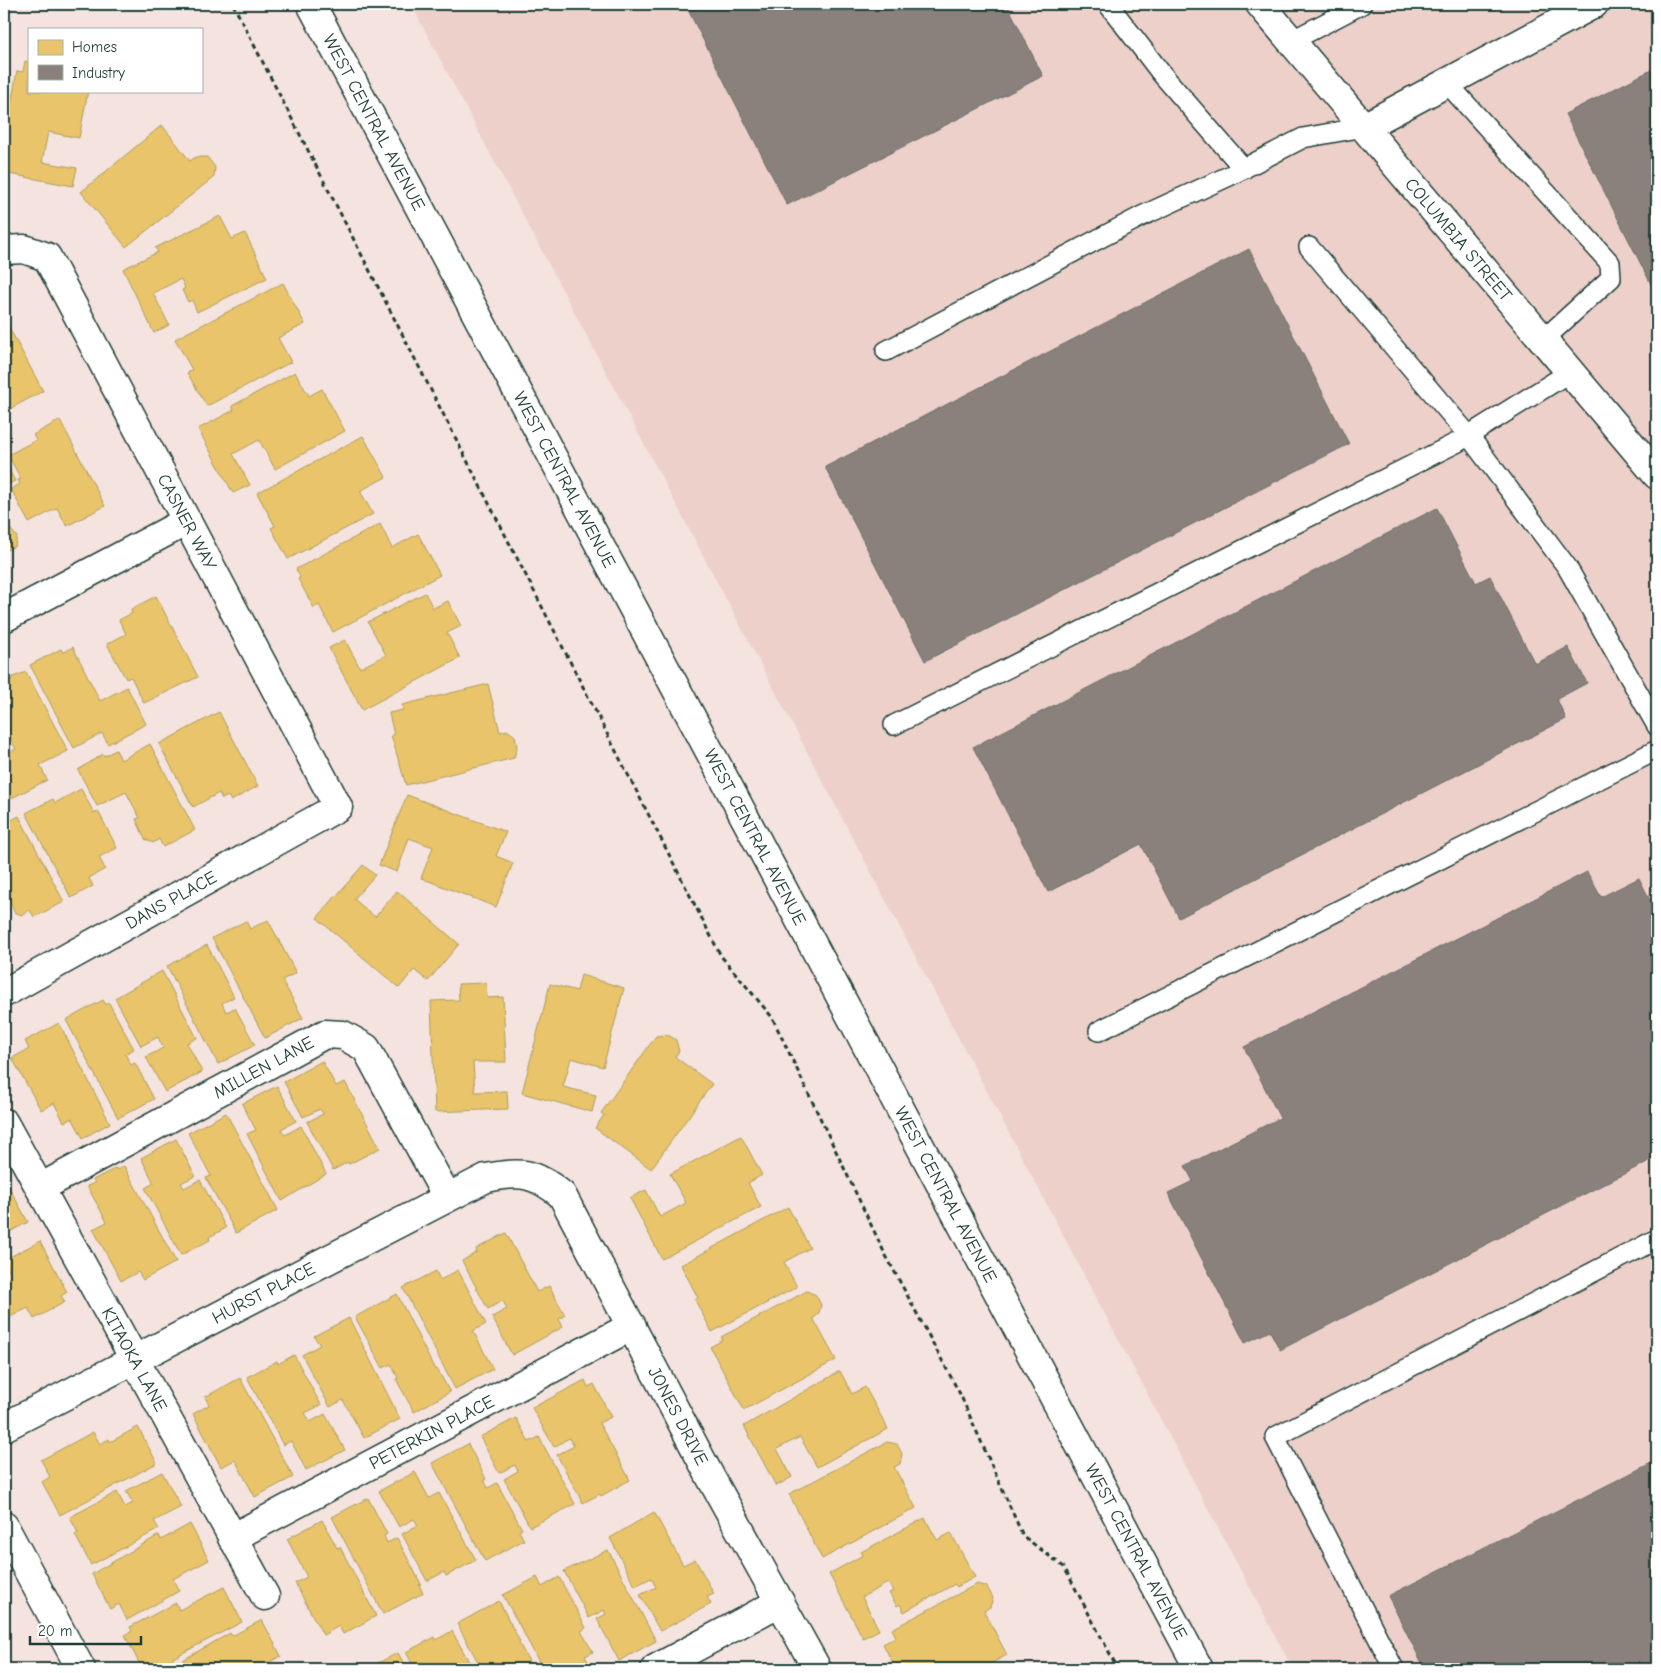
<svg xmlns="http://www.w3.org/2000/svg" width="1661" height="1673" font-family="'Comic Neue',sans-serif">
<style>
.built{fill:#ecd0c9}
.homes{fill:#e9c46a;stroke:#ac9c5a}
.industry{fill:#8a817c;stroke:#6a6d66}
.lines{fill:none;stroke-linecap:round;stroke-linejoin:round}
.lane-casing{stroke:#1f3d34;stroke-width:22}
.street-casing{stroke:#1f3d34;stroke-width:31}
.secondary-casing{stroke:#1f3d34;stroke-width:31}
.path{stroke:#1f3d34;stroke-width:3;stroke-dasharray:5 4;stroke-linecap:butt}
.lane{stroke:#fff;stroke-width:19}
.street{stroke:#fff;stroke-width:28}
.secondary{stroke:#fff;stroke-width:28}
.labels{text-anchor:middle;stroke-width:5;stroke-linejoin:round;paint-order:stroke}
.street-label{font-size:18px;fill:#1f3d34;stroke:#fff}
</style>
<rect width="100%" height="100%" fill="#f4e3df"/>
<filter id="ink" filterUnits="userSpaceOnUse"><feTurbulence type="fractalNoise" baseFrequency=".02" numOctaves="2"/><feDisplacementMap in="SourceGraphic" scale="10" xChannelSelector="R" yChannelSelector="G"/><feConvolveMatrix kernelMatrix="1 2 1 2 8 2 1 2 1" color-interpolation-filters="sRGB"/></filter>
<g filter="url(#ink)">
<!-- built -->
<path class="built" d="M 411,4 L 1657,4 L 1657,1669 L 1293,1669 Z"/>
<!-- homes -->
<path class="homes" d="M 25,61 L 29,62 L 29,91 L 88,91 L 79,138 L 48,132 L 42,162 L 77,168 L 73,186 L 4,173 L 4,144 L 17,71 L 23,72 Z
M 162,125 L 190,161 L 196,157 L 207,157 L 215,167 L 214,177 L 126,247 L 81,192 Z
M 220,216 L 232,239 L 245,233 L 267,278 L 197,312 L 192,300 L 188,302 L 182,290 L 185,288 L 181,279 L 153,293 L 169,325 L 154,333 L 123,269 L 158,252 L 155,248 Z
M 283,283 L 305,324 L 278,338 L 291,362 L 207,406 L 187,373 L 192,370 L 175,339 Z
M 4,318 L 43,391 L 4,412 Z
M 295,372 L 309,396 L 322,389 L 345,431 L 275,469 L 259,440 L 233,454 L 250,485 L 233,493 L 198,429 L 234,410 L 232,406 Z
M 60,420 L 105,506 L 67,526 L 57,508 L 29,523 L 11,489 L 20,484 L 18,480 L 21,479 L 8,455 L 36,440 L 33,435 Z
M 363,436 L 386,477 L 360,491 L 373,514 L 288,559 L 271,528 L 275,526 L 257,493 Z
M 4,460 L 15,481 L 4,486 Z
M 4,521 L 17,537 L 15,546 L 7,550 L 4,550 Z
M 380,524 L 392,548 L 418,534 L 440,575 L 333,632 L 319,605 L 314,608 L 298,579 L 300,577 L 296,569 Z
M 425,593 L 433,608 L 448,601 L 461,626 L 447,633 L 460,658 L 362,710 L 329,648 L 345,640 L 360,668 L 386,655 L 368,622 Z
M 156,596 L 198,677 L 144,703 L 131,677 L 126,679 L 107,644 L 126,634 L 119,620 L 132,613 L 131,609 Z
M 73,647 L 100,701 L 127,687 L 146,724 L 108,744 L 102,733 L 74,748 L 30,665 L 61,649 L 63,653 Z
M 26,672 L 68,751 L 40,765 L 47,780 L 8,800 L 4,791 L 4,755 L 16,749 L 4,727 L 4,687 L 13,677 Z
M 488,684 L 500,732 L 507,730 L 515,736 L 517,747 L 514,758 L 406,785 L 391,735 L 394,735 L 389,713 L 403,710 L 402,705 Z
M 219,712 L 258,786 L 231,801 L 228,796 L 222,799 L 219,793 L 193,807 L 159,744 Z
M 150,744 L 195,830 L 163,847 L 159,839 L 153,843 L 145,839 L 136,819 L 140,818 L 126,792 L 97,806 L 78,770 L 103,754 L 104,756 L 116,750 L 121,760 Z
M 81,789 L 94,813 L 98,811 L 117,848 L 99,857 L 105,869 L 89,878 L 93,886 L 71,898 L 26,813 L 53,799 L 55,803 Z
M 407,795 L 506,832 L 496,856 L 513,863 L 496,907 L 421,878 L 433,847 L 409,838 L 397,872 L 379,865 Z
M 19,816 L 64,902 L 34,917 L 30,910 L 22,915 L 14,912 L 4,883 L 4,824 Z
M 363,865 L 375,875 L 354,899 L 375,917 L 397,891 L 459,944 L 428,981 L 414,970 L 399,988 L 317,918 Z
M 268,920 L 296,973 L 282,980 L 303,1018 L 265,1038 L 212,938 L 246,921 L 250,929 Z
M 207,945 L 234,997 L 222,1003 L 226,1012 L 235,1008 L 255,1045 L 218,1064 L 167,966 Z
M 162,971 L 197,1038 L 187,1043 L 202,1072 L 165,1092 L 146,1057 L 163,1048 L 158,1037 L 141,1046 L 115,998 Z
M 581,975 L 624,988 L 603,1067 L 571,1058 L 563,1087 L 596,1095 L 592,1112 L 522,1093 L 550,984 L 577,991 Z
M 486,983 L 487,998 L 503,997 L 506,1062 L 473,1062 L 475,1092 L 507,1091 L 508,1109 L 435,1112 L 431,1001 L 459,1000 L 458,984 Z
M 103,1000 L 106,1005 L 109,1003 L 134,1049 L 125,1054 L 131,1065 L 135,1063 L 154,1099 L 118,1118 L 66,1020 Z
M 59,1023 L 110,1123 L 83,1138 L 72,1118 L 64,1122 L 54,1103 L 41,1110 L 12,1058 L 29,1049 L 25,1041 Z
M 668,1035 L 676,1040 L 679,1051 L 675,1057 L 712,1084 L 651,1169 L 595,1128 L 604,1115 L 601,1113 L 656,1036 Z
M 322,1061 L 336,1086 L 345,1082 L 380,1148 L 349,1164 L 348,1162 L 333,1170 L 307,1122 L 323,1114 L 320,1109 L 303,1117 L 284,1082 Z
M 277,1086 L 296,1121 L 281,1129 L 285,1135 L 301,1126 L 326,1174 L 282,1201 L 247,1134 L 256,1130 L 242,1104 Z
M 226,1113 L 278,1210 L 236,1233 L 206,1178 L 211,1176 L 188,1133 Z
M 741,1136 L 762,1175 L 748,1183 L 761,1207 L 662,1259 L 630,1198 L 646,1190 L 660,1217 L 686,1203 L 670,1174 Z
M 176,1139 L 195,1176 L 181,1183 L 184,1188 L 200,1180 L 226,1228 L 209,1237 L 210,1240 L 181,1255 L 145,1188 L 154,1183 L 141,1158 Z
M 124,1166 L 176,1262 L 143,1280 L 138,1272 L 121,1281 L 93,1229 L 107,1222 L 87,1186 L 95,1183 L 93,1180 L 116,1168 L 117,1170 Z
M 8,1185 L 28,1222 L 4,1235 L 4,1188 Z
M 788,1207 L 810,1248 L 784,1262 L 797,1287 L 712,1332 L 695,1300 L 698,1298 L 681,1265 Z
M 506,1233 L 537,1292 L 549,1286 L 565,1315 L 559,1319 L 563,1327 L 512,1355 L 492,1317 L 507,1309 L 503,1301 L 488,1309 L 462,1261 L 477,1252 L 476,1249 Z
M 40,1241 L 67,1292 L 61,1296 L 65,1302 L 34,1319 L 28,1308 L 4,1320 L 4,1280 L 11,1276 L 4,1260 Z
M 458,1270 L 486,1324 L 473,1331 L 493,1369 L 455,1389 L 403,1288 L 436,1271 L 440,1280 Z
M 807,1291 L 816,1295 L 821,1305 L 818,1315 L 813,1318 L 836,1360 L 744,1410 L 710,1347 L 723,1340 L 721,1337 Z
M 397,1294 L 435,1370 L 437,1369 L 450,1392 L 414,1412 L 396,1379 L 398,1378 L 391,1364 L 383,1368 L 355,1317 Z
M 349,1318 L 400,1419 L 364,1438 L 343,1400 L 330,1407 L 302,1355 L 320,1345 L 314,1336 Z
M 294,1355 L 321,1405 L 305,1413 L 310,1422 L 325,1414 L 345,1450 L 306,1470 L 291,1441 L 283,1445 L 247,1377 L 277,1361 L 278,1364 Z
M 840,1371 L 852,1394 L 865,1387 L 888,1429 L 817,1467 L 800,1437 L 777,1449 L 792,1477 L 776,1486 L 744,1426 Z
M 240,1378 L 293,1477 L 255,1497 L 235,1460 L 221,1467 L 193,1414 L 209,1405 L 205,1397 Z
M 585,1380 L 588,1387 L 594,1384 L 611,1417 L 599,1423 L 630,1480 L 601,1496 L 600,1494 L 583,1503 L 557,1455 L 574,1446 L 569,1438 L 554,1447 L 532,1408 Z
M 516,1418 L 529,1442 L 539,1437 L 575,1504 L 530,1527 L 504,1479 L 518,1471 L 515,1465 L 499,1473 L 480,1437 Z
M 138,1427 L 157,1463 L 60,1515 L 42,1482 L 50,1477 L 41,1460 L 93,1432 L 100,1444 L 109,1439 L 110,1442 Z
M 887,1442 L 897,1444 L 902,1454 L 900,1464 L 894,1467 L 916,1508 L 822,1559 L 789,1494 Z
M 468,1444 L 486,1479 L 484,1480 L 488,1488 L 497,1483 L 522,1529 L 519,1531 L 524,1540 L 485,1561 L 432,1463 Z
M 162,1472 L 181,1507 L 154,1521 L 159,1529 L 91,1565 L 75,1535 L 78,1533 L 70,1517 L 117,1492 L 125,1507 L 133,1503 L 126,1491 Z
M 415,1472 L 429,1498 L 439,1493 L 476,1560 L 446,1576 L 444,1572 L 427,1581 L 402,1534 L 418,1525 L 414,1519 L 399,1527 L 379,1491 Z
M 368,1498 L 387,1534 L 384,1536 L 387,1543 L 397,1538 L 421,1584 L 419,1585 L 423,1593 L 383,1614 L 332,1517 Z
M 654,1512 L 683,1565 L 695,1559 L 714,1594 L 707,1597 L 711,1604 L 660,1631 L 640,1595 L 656,1587 L 651,1578 L 635,1586 L 610,1538 Z
M 925,1518 L 937,1540 L 951,1533 L 975,1577 L 957,1587 L 955,1584 L 904,1612 L 900,1604 L 897,1606 L 889,1593 L 893,1591 L 888,1583 L 862,1597 L 879,1630 L 863,1638 L 829,1574 L 863,1555 L 861,1552 Z
M 322,1520 L 337,1548 L 340,1547 L 376,1616 L 343,1634 L 339,1626 L 323,1635 L 295,1583 L 307,1577 L 287,1539 Z
M 190,1524 L 209,1560 L 173,1579 L 179,1591 L 127,1620 L 119,1604 L 110,1609 L 92,1574 L 159,1535 L 161,1540 Z
M 608,1550 L 656,1641 L 619,1661 L 597,1619 L 606,1614 L 604,1610 L 589,1618 L 564,1571 Z
M 537,1577 L 542,1587 L 559,1577 L 586,1628 L 581,1631 L 593,1652 L 585,1656 L 592,1669 L 543,1669 L 503,1595 Z
M 977,1584 L 987,1587 L 993,1598 L 990,1607 L 984,1611 L 1007,1655 L 980,1669 L 896,1669 L 883,1644 L 896,1637 L 892,1629 Z
M 224,1587 L 242,1622 L 152,1669 L 142,1669 L 125,1635 L 132,1631 L 130,1627 L 176,1603 L 179,1610 Z
M 499,1601 L 520,1642 L 519,1643 L 533,1669 L 482,1669 L 457,1624 Z
M 262,1620 L 281,1656 L 256,1669 L 167,1669 L 230,1633 L 232,1636 Z
M 452,1631 L 473,1669 L 415,1669 L 406,1652 L 435,1637 L 436,1640 Z
M 398,1653 L 407,1669 L 366,1669 Z"/>
<!-- industry -->
<path class="industry" d="M 685,4 L 1007,4 L 1043,76 L 787,205 Z
M 1657,67 L 1657,296 L 1565,114 Z
M 1249,249 L 1349,444 L 925,661 L 825,467 Z
M 1437,508 L 1476,583 L 1490,576 L 1535,664 L 1568,647 L 1587,683 L 1557,699 L 1566,719 L 1179,918 L 1141,844 L 1048,892 L 973,747 Z
M 1587,872 L 1601,897 L 1639,878 L 1657,914 L 1657,1157 L 1280,1350 L 1270,1331 L 1245,1343 L 1168,1193 L 1193,1181 L 1185,1166 L 1280,1118 L 1244,1047 Z
M 1657,1460 L 1657,1669 L 1425,1669 L 1388,1596 Z"/>
<g class="lines">
<!-- lane casing -->
<g class="lane-casing">
<path id="lane" d="M 1108,4 L 1161,73 L 1244,169
M 1291,41 L 1362,4
M 1447,83 L 1610,263 L 1611,278 L 1543,340
M 1309,247 L 1469,436 L 1567,567 L 1657,726
M 886,351 L 1142,216 L 1229,176 L 1303,138 L 1364,127
M 894,725 L 1458,442 L 1570,372
M 1099,1031 L 1657,750
M 1394,1669 L 1275,1437 L 1657,1239"/>
</g>
<!-- street casing -->
<g class="street-casing">
<g id="street">
<path id="s1" d="M 1260,4 L 1657,475"/>
<path d="M 1364,127 L 1594,4"/>
<path id="s2" d="M 4,250 L 24,249 L 47,257 L 338,807 L 4,993"/>
<path d="M 4,618 L 187,521"/>
<path id="s3" d="M 4,1123 L 265,1596"/>
<path id="s4" d="M 40,1188 L 325,1034 L 343,1035 L 366,1048 L 447,1197"/>
<path id="s5" d="M 4,1427 L 486,1178 C 521,1171 534,1172 562,1195 L 711,1478 L 817,1669"/>
<path d="M 4,1526 L 81,1669"/>
<path id="s6" d="M 232,1538 L 632,1326"/>
<path d="M 655,1669 L 780,1602"/>
</g>
</g>
<!-- secondary casing -->
<g class="secondary-casing">
<g id="secondary">
<path id="s7" d="M 311,4 L 1199,1669"/>
</g>
</g>
<!-- path -->
<path class="path" d="M 233,4 L 721,956 L 772,1017 L 884,1252 L 960,1394 L 1023,1536 L 1064,1567 L 1118,1669
M 4,1665 L 6,1669"/>
<!-- lane -->
<use href="#lane" class="lane"/>
<!-- street -->
<use href="#street" class="street"/>
<!-- secondary -->
<use href="#secondary" class="secondary"/>
</g>
</g>
<g class="labels">
<!-- street labels -->
<g class="street-label">
<text dy="6" stroke="none"><textPath href="#s7" startOffset="134">WEST CENTRAL AVENUE</textPath></text>
<text dy="6" stroke="none"><textPath href="#s1" startOffset="308">COLUMBIA STREET</textPath></text>
<text dy="6" stroke="none"><textPath href="#s7" startOffset="539">WEST CENTRAL AVENUE</textPath></text>
<text dy="6" stroke="none"><textPath href="#s2" startOffset="344">CASNER WAY</textPath></text>
<text dy="6" stroke="none"><textPath href="#s7" startOffset="944">WEST CENTRAL AVENUE</textPath></text>
<text transform="translate(171 900) rotate(-29)" y="6">DANS PLACE</text>
<text dy="6" stroke="none"><textPath href="#s4" startOffset="254">MILLEN LANE</textPath></text>
<text dy="6" stroke="none"><textPath href="#s7" startOffset="1349">WEST CENTRAL AVENUE</textPath></text>
<text dy="6" stroke="none"><textPath href="#s5" startOffset="292">HURST PLACE</textPath></text>
<text dy="6" stroke="none"><textPath href="#s3" startOffset="270">KITAOKA LANE</textPath></text>
<text dy="6" stroke="none"><textPath href="#s5" startOffset="874">JONES DRIVE</textPath></text>
<text dy="6" stroke="none"><textPath href="#s6" startOffset="226">PETERKIN PLACE</textPath></text>
<text dy="6" stroke="none"><textPath href="#s7" startOffset="1754">WEST CENTRAL AVENUE</textPath></text>
</g>
</g>
<!-- margin -->
<rect width="1661" height="1673" fill="none" stroke="#fff" stroke-width="20"/>
<rect x="10" y="10" width="1641" height="1653" fill="none" stroke="#1f3d34" stroke-width="2" filter="url(#ink)"/>
<!-- legend -->
<rect x="28" y="28" width="175" height="65" fill="#ffffff" stroke="#a5b1ae"/>
<rect x="38" y="40" width="25" height="15" fill="#e9c46a" stroke="#a5b1ae"/>
<text x="72" y="52" font-size="15" fill="#1f3d34">Homes</text>
<rect x="38" y="65" width="25" height="15" fill="#8a817c" stroke="#a5b1ae"/>
<text x="72" y="78" font-size="15" fill="#1f3d34">Industry</text>
<!-- scale -->
<path d="M30 1636v8h111v-8" fill="none" stroke="#1f3d34" stroke-width="2.5"/>
<text x="38" y="1636" font-size="15" fill="#1f3d34" stroke="#ffffff" stroke-width="4" paint-order="stroke">20 m</text>
</svg>
